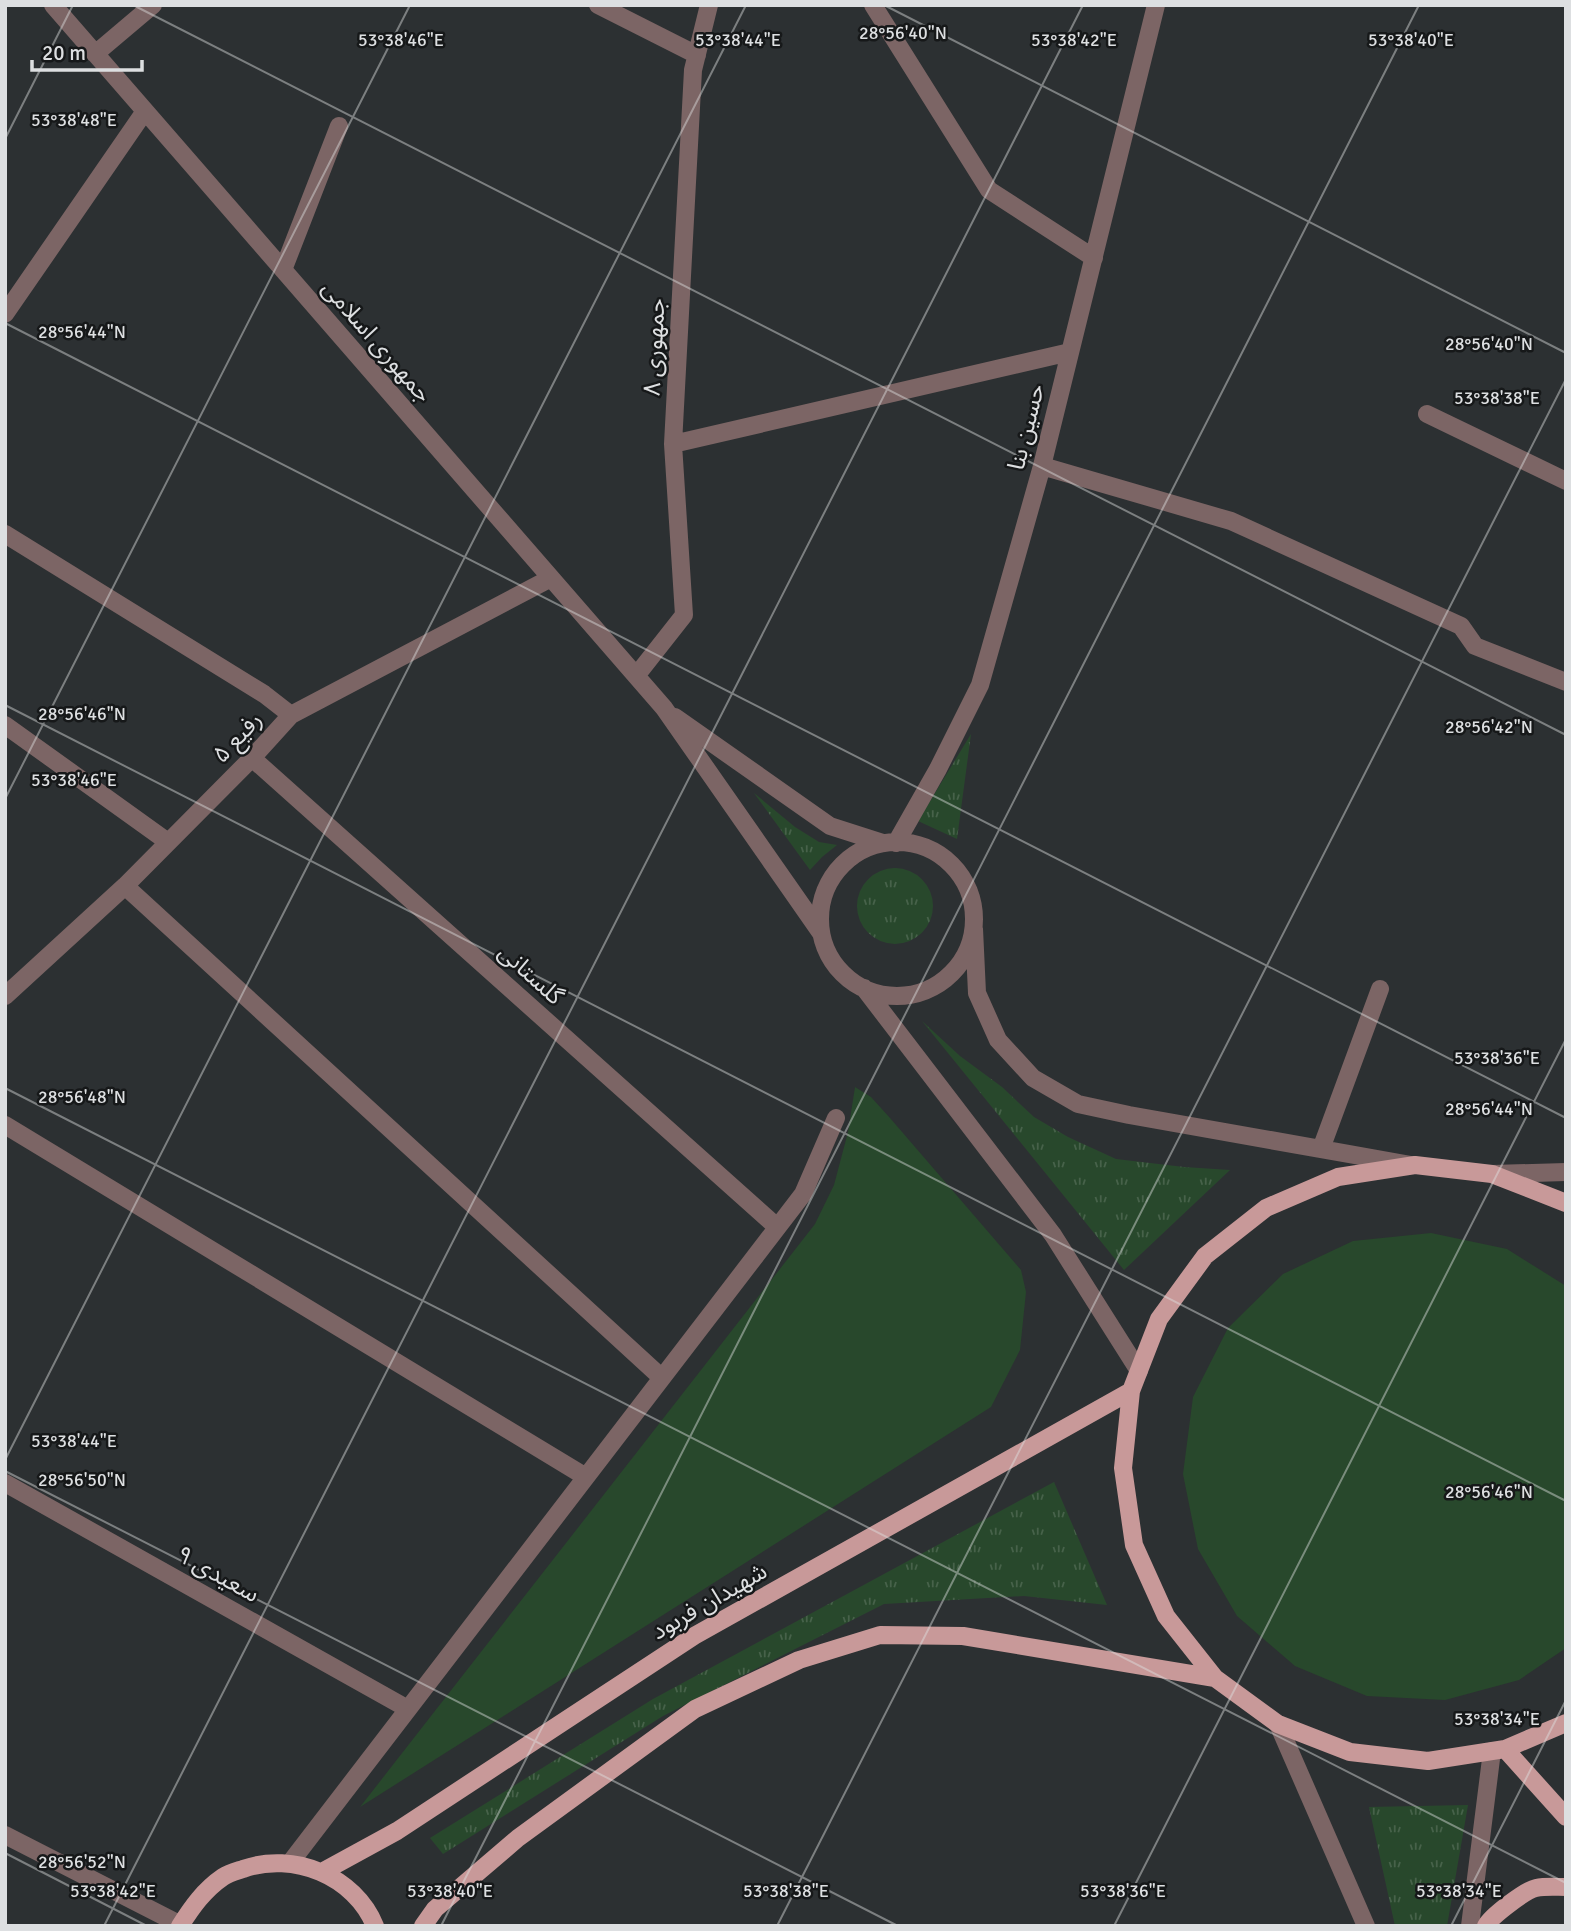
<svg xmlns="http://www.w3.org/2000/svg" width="1571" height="1931" font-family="Signika,'Noto Sans Arabic',sans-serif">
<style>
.grass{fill:url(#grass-tufts)}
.green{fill:#28482c}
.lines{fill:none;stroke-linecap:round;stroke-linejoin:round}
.minor{stroke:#7c6565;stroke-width:18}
.major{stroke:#c89999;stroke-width:18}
.ticks{fill:none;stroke:#dddfe1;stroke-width:2;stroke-opacity:0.45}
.labels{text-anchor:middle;stroke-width:5;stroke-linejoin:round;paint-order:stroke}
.street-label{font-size:24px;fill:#dddfe1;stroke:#161819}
.ticks-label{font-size:18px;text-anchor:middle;fill:#dddfe1;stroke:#161819;stroke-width:5;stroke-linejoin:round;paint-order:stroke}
</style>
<defs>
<pattern id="grass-tufts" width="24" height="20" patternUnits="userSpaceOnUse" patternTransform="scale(1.75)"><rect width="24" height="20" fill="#28482c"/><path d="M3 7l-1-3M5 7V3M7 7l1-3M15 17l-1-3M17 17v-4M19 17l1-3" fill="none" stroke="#47624a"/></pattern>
</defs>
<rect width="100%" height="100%" fill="#2c3032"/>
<!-- grass -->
<path class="grass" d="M 971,734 L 957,839 L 918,821 Z
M 754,793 L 795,827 L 819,842 L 837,845 L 822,857 L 810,870 Z
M857 906a38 38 0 1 1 76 0a38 38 0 1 1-76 0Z
M 922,1021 L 960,1056 L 1002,1087 L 1034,1117 L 1068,1137 L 1116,1159 L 1184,1167 L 1230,1170 L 1124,1270 Z
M 1054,1482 L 1107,1605 L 1024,1596 L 884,1604 L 663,1716 L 443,1854 L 430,1838 L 653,1699 Z
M 1468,1805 L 1447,1926 L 1395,1926 L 1369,1807 Z"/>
<!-- green -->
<path class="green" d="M 855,1087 L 871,1097 L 890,1118 L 1021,1270 L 1026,1292 L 1020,1350 L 991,1407 L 360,1807 L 815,1224 L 834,1185 L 848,1132 Z
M 1431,1233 L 1507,1249 L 1566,1286 L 1566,1648 L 1519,1680 L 1445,1700 L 1367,1696 L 1295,1666 L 1237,1616 L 1198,1549 L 1183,1474 L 1193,1397 L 1228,1328 L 1283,1274 L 1353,1241 Z"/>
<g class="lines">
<!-- minor -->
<path class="minor" d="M 53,5 L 664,708 L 821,933
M 598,5 L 697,55
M 873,5 L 989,190 L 1094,258
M 95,54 L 153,5
M 283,270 L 339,126
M 5,314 L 145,111
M 1427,414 L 1566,481
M 673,444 L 1070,352
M 1042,466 L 1231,521 L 1461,626 L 1475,646 L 1566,682
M 5,534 L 264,694 L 291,715
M 636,676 L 684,615 L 673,444 L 693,70 L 709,5
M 675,717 L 830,826 L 883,843
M 5,725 L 168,842
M 252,758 L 777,1227
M820 919a77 77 0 1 1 154 0a77 77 0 1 1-154 0Z
M 896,843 L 938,769 L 980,685 L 1042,466 L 1156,5
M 125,886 L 662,1378
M 974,929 L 977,993 L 998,1040 L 1033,1078 L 1078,1104 L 1129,1115 L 1411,1165
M 864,988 L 1053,1235 L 1139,1371
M 5,996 L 125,886 L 252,758 L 291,715 L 551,578
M 5,1125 L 586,1477
M 1321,1149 L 1380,989
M 1492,1174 L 1566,1172
M 5,1483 L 408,1709
M 1278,1724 L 1366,1926
M 5,1835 L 181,1925
M 290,1863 L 803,1194 L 836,1118
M 1470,1926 L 1492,1751"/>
<!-- major -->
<path class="major" d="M 1566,1203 L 1492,1174 L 1415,1165 L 1338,1177 L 1266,1208 L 1205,1256 L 1159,1319 L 1131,1391 L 1123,1468 L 1134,1545 L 1166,1616 L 1215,1678 L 1278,1724 L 1350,1752 L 1428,1761 L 1505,1749 L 1566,1723
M 1505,1749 L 1566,1817
M 322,1872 L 397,1831 L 694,1636 L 1131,1391
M 180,1926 C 192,1907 204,1890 223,1877 C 229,1873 237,1871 243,1869 C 293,1851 355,1876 375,1926
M 423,1926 L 435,1909 L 518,1838 L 695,1709 L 799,1660 L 880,1635 L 963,1636 L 1215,1678
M 1486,1926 C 1491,1916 1526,1890 1536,1888 C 1546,1886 1556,1887 1566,1887"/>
</g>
<!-- ticks -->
<path class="ticks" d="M 133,5 L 1566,735M 884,5 L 1566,353M 5,139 L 73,5M 5,323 L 1566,1118M 5,705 L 1566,1501M 5,799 L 410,5M 5,1088 L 1566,1883M 5,1460 L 746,5M 5,1471 L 898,1926M 5,1853 L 147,1926M 104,1926 L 1083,5M 441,1926 L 1419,5M 777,1926 L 1566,379M 1114,1926 L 1566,1039M 1451,1926 L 1566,1700"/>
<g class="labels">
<!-- street labels -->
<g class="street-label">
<text transform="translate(377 341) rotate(49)" y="8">جمهوری اسلامی</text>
<text transform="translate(654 347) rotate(-87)" y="8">جمهوری ۸</text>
<text transform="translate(1026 427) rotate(-76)" y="8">حسین بنا</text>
<text transform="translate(237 737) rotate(-47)" y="8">رفیع ۵</text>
<text transform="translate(531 974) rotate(42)" y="8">گلستانی</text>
<text transform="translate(218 1574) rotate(29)" y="8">سعیدی ۹</text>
<text transform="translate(709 1601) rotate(-30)" y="8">شهيدان فربود</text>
</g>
</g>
<g class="ticks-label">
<text x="903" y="39">28°56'40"N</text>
<text x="401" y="46">53°38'46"E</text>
<text x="738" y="46">53°38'44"E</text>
<text x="1074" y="46">53°38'42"E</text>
<text x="1411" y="46">53°38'40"E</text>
<text x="74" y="126">53°38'48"E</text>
<text x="82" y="338">28°56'44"N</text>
<text x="1489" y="350">28°56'40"N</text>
<text x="1497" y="404">53°38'38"E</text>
<text x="82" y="720">28°56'46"N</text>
<text x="1489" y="733">28°56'42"N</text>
<text x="74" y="786">53°38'46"E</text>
<text x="1497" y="1064">53°38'36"E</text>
<text x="82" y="1103">28°56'48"N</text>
<text x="1489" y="1115">28°56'44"N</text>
<text x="74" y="1447">53°38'44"E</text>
<text x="82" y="1486">28°56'50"N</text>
<text x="1489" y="1498">28°56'46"N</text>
<text x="1497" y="1725">53°38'34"E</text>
<text x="82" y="1868">28°56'52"N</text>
<text x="113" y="1897">53°38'42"E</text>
<text x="450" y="1897">53°38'40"E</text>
<text x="786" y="1897">53°38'38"E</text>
<text x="1123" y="1897">53°38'36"E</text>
<text x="1459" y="1897">53°38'34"E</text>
</g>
<!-- border -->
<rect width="1571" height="1931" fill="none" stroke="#dddfe1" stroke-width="14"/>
<!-- scale -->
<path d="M32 60v10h110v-10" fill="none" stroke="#dddfe1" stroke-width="3.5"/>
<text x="42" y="60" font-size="21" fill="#dddfe1" stroke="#161819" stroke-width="5" paint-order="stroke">20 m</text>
</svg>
